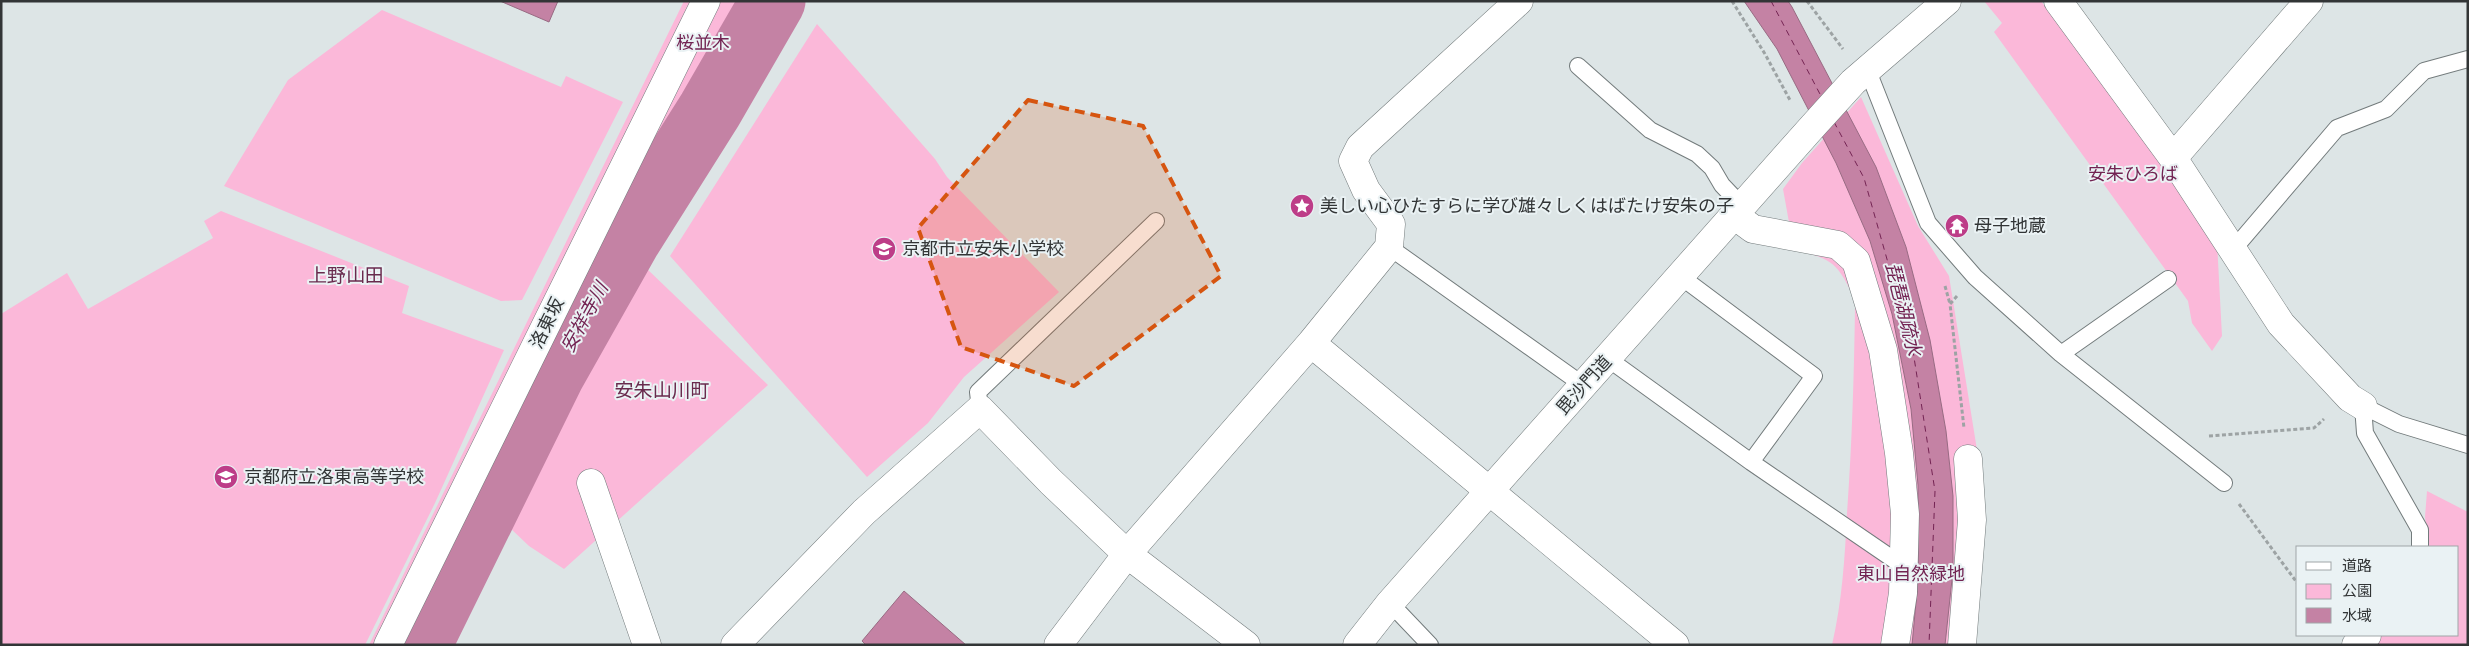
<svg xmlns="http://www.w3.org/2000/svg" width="2469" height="646" font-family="Lato,'Noto Sans JP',sans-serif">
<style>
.green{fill:#fbb8d9}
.water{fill:#c482a4;stroke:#986b83}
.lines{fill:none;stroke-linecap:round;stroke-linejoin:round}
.river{stroke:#c482a4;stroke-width:65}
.ferry{stroke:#742453;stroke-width:1;stroke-dasharray:6 5;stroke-linecap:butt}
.service-casing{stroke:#737b7c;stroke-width:18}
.minor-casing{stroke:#737b7c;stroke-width:29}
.path{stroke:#9da3a4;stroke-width:3;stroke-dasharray:4 2.5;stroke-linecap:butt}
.service{stroke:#fff;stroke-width:16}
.minor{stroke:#fff;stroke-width:28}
.marked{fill:#d65510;fill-opacity:0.2;stroke:#d65510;stroke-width:4;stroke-dasharray:10 6;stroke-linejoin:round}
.labels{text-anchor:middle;stroke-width:4;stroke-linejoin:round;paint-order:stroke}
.park-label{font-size:18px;fill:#722352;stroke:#eaf2f4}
.poi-label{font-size:18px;fill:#323536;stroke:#eaf2f4;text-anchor:start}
.street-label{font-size:18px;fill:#323536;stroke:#eaf2f4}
.neighbourhood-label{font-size:19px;fill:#692a4d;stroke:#eaf2f4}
.water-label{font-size:19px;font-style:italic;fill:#742453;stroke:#eaf2f4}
</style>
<rect width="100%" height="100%" fill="#dde5e6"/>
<!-- green -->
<path class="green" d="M 684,1 L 764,1 L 710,110 L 628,240 L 553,372 L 419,645 L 369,645 Z
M 1984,1 L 2041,1 L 2159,155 L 2217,242 L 2222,336 L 2212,351 L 2192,323 L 2188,301 L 1994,32 L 2002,23 Z
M 382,10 L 561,87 L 566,76 L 623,102 L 522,300 L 501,301 L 224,186 L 288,80 Z
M 817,24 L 935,159 L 947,177 L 1059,292 L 964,377 L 928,423 L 867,477 L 670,256 Z
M 1861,97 L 1918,226 L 1949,276 L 1977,450 L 1975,645 L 1832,645 C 1842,602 1845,557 1847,513 C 1852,444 1854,376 1855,308 L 1857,303 C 1838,266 1837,259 1794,250 L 1783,189 L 1802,163 Z
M 221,211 L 409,286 L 402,313 L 504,350 L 435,503 L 365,645 L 1,645 L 1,314 L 67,273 L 88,309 L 213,238 L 204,221 Z
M 645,267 L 768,385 L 564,569 L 529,546 L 505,523 Z
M 2427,491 L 2468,512 L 2468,645 L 2353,645 L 2363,635 L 2458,635 L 2458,547 L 2429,547 L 2425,517 Z"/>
<!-- water -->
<path class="water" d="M 500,1 L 558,1 L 549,22 Z
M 1744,1 L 1788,1 L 1792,7 L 1876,167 L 1906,247 L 1930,340 L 1946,431 L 1953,496 L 1953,570 L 1945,645 L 1912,645 L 1918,581 L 1918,485 L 1911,409 L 1892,314 L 1870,241 L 1836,163 L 1777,49 Z
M 904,591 L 966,645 L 866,645 L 862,641 Z"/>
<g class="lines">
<!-- river -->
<path class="river" d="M 419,645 L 553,373 L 628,240 L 710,110 L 773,1"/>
<!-- ferry -->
<path class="ferry" d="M 1771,1 L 1821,96
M 1834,122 L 1864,178 L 1913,351 L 1935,491 L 1929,645"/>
<!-- service casing -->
<g class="service-casing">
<path id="service" d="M 1578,66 L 1650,130 L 1697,154 L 1712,168 L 1722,185 L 1742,206
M 1868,71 L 1928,223 L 1975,277 L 2061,354 L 2168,279
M 1389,247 L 1583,385
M 2232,251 L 2337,128 L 2386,109 L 2424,71 L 2468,59
M 1680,276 L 1814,376 L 1751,462
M 2061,354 L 2224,483
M 1607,358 L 1751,462 L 1903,566
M 2363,406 L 2365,433 L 2420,530 L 2420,547
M 2363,406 L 2399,424 L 2468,445
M 980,409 L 978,392 L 1156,221
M 1390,603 L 1430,645"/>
</g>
<!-- minor casing -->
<g class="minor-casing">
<path id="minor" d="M 2058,1 L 2173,158 L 2281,324 L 2350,398 L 2363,406
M 2173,158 L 2309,1
M 1734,215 L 1753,229 L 1838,245 L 1856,261 L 1883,350 L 1899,453 L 1905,514 L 1903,593 L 1895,645
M 1311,343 L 1675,645
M 591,483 L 647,645
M 388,645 L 706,1
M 735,645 L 864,512 L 980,409 L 1051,482 L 1127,554 L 1246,645
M 1058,645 L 1127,554 L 1311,343 L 1389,247 L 1391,224 L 1366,190 L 1353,161 L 1360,147 L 1519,1
M 1357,645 L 1390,603 L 1813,126 L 1853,82 L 1947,1
M 1962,645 L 1972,520 L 1968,459
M 2356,645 L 2367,635"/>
</g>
<!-- path -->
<path class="path" d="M 1732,1 L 1765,54 L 1791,102
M 1807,1 L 1843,49
M 1945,286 L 1950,304
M 1957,296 L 1950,304 L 1964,428
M 2209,436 L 2314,428 L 2324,419
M 2239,504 L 2298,584"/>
<!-- service -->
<use href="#service" class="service"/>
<!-- minor -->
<use href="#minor" class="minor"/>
</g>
<!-- marked area -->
<path class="marked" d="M 1028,100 L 1143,126 L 1221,276 L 1074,386 L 961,347 L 918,228 Z"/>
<!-- icons -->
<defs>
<g id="sight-disc" transform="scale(1.25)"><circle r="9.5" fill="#bd3d88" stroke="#eaf2f4"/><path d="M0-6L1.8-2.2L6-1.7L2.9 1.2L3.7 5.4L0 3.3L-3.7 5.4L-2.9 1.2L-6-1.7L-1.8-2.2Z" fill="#fff"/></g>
<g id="temple-disc" transform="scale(1.25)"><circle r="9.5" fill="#bd3d88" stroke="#eaf2f4"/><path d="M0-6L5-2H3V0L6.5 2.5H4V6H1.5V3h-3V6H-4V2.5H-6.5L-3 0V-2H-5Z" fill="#fff"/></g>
<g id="school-disc" transform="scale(1.25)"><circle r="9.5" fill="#bd3d88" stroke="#eaf2f4"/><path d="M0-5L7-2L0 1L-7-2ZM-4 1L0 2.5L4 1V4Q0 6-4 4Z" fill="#fff"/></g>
</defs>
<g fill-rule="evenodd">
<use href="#sight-disc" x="1302" y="206"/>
<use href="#temple-disc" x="1957" y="226"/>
<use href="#school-disc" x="884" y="249"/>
<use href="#school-disc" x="226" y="477"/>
</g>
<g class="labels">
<!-- park labels -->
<g class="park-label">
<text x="703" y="49">桜並木</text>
<text x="2133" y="180">安朱ひろば</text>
<text x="1911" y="580">東山自然緑地</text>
</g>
<!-- poi labels -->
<g class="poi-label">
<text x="1320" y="212">美しい心ひたすらに学び雄々しくはばたけ安朱の子</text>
<text x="1974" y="232">母子地蔵</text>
<text x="902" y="255">京都市立安朱小学校</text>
<text x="244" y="483">京都府立洛東高等学校</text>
</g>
<!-- street labels -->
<g class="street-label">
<text transform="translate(547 323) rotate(-64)" y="6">洛東坂</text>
<text transform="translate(1584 385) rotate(-48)" y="6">毘沙門道</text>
</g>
<!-- neighbourhood labels -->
<g class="neighbourhood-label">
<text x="346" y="282">上野山田</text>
<text x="662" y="397">安朱山川町</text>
</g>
<!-- water labels -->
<g class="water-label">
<text transform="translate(1904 309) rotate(76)" y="7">琵琶湖疏水</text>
<text transform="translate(584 317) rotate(-61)" y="7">安祥寺川</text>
</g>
</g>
<!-- border -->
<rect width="2469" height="646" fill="none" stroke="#323536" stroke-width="5"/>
<!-- legend -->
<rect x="2296" y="546" width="162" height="90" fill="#eaf2f4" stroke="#a0a6a8"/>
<rect x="2306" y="562" width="25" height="8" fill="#ffffff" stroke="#a0a6a8"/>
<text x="2342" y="571" font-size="15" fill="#323536">道路</text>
<rect x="2306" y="584" width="25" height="15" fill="#fbb8d9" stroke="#a0a6a8"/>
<text x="2342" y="596" font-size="15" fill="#323536">公園</text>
<rect x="2306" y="608" width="25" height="15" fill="#c482a4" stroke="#a0a6a8"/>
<text x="2342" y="621" font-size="15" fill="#323536">水域</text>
</svg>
